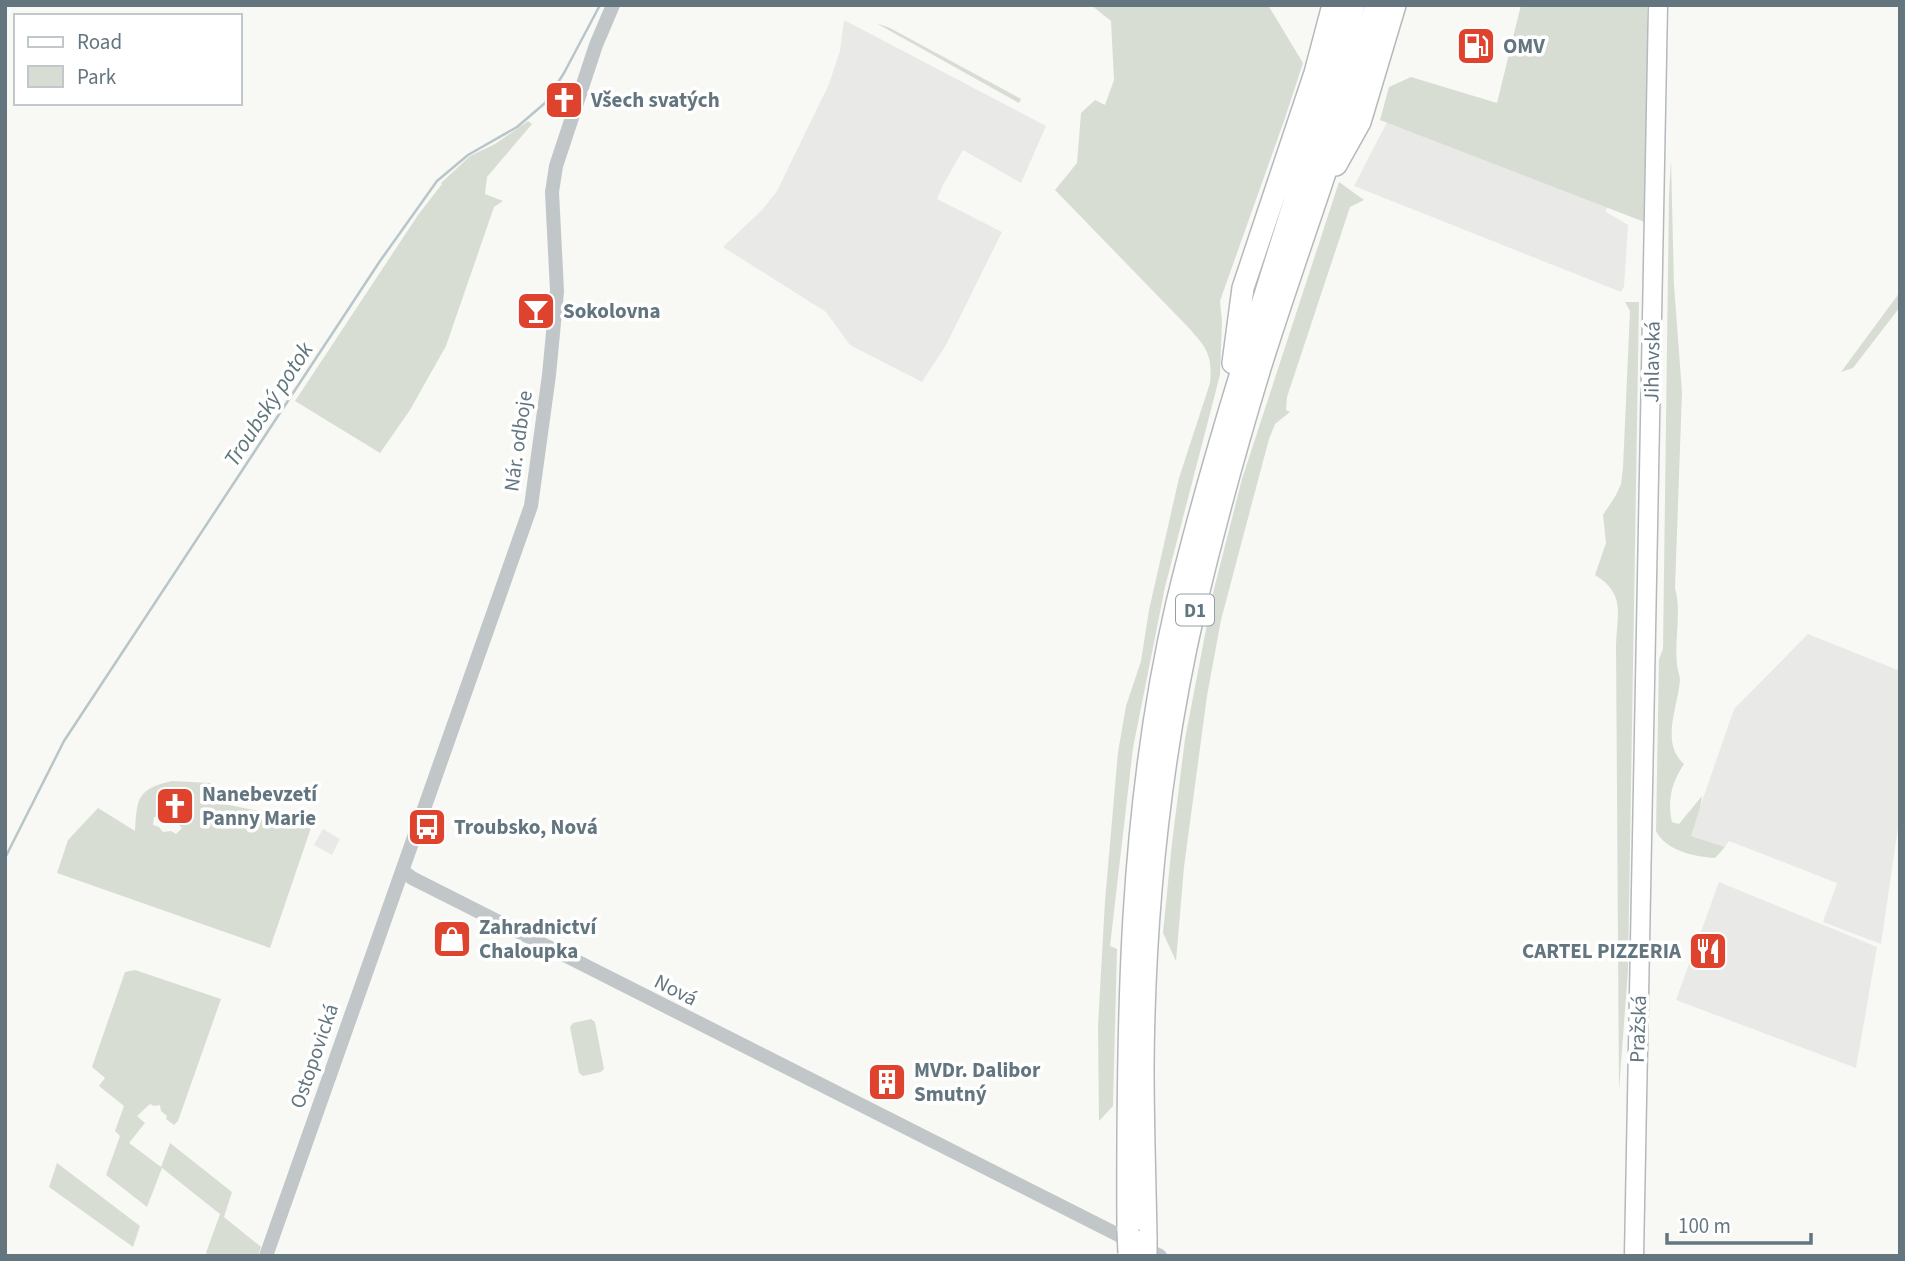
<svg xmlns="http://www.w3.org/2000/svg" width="1905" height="1261" font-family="'Source Sans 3',sans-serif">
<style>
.built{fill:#e9e9e8}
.green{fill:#d8ddd4;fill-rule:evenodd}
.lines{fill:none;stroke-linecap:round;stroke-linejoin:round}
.stream{stroke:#b8c6c9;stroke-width:2.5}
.major-casing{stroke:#b3b9bc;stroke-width:21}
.highway-casing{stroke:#b5b9bc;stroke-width:24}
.minor{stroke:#c1c6c9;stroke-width:14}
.major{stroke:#fff;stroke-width:18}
.highway{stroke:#fff;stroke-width:21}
.highway-bridge-casing{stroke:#b5b9bc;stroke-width:24;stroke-linecap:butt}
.highway-bridge{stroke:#fff;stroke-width:21}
.labels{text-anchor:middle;stroke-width:7;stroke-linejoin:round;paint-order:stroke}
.shield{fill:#fff;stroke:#929fa6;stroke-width:2}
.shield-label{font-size:19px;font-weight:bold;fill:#637680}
.poi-label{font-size:21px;font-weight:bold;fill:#637680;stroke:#fff;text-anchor:start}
.street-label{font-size:21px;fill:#637680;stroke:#fff}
.water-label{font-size:23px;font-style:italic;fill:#5e767a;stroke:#fff}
</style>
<rect width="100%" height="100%" fill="#f8f8f5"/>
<!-- built -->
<path class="built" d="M 844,20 L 1046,126 L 1021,183 L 963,150 L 943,185 L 937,199 L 1002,232 L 946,345 L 922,382 L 850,345 L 826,312 L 723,247 L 762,210 L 777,191 L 829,84 L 840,51 Z
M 1387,122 L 1607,207 L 1606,212 L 1628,225 L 1624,287 L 1621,292 L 1354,186 Z
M 1808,634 L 1900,671 L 1900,814 L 1881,944 L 1823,922 L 1837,883 L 1729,841 L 1725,847 L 1690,836 L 1734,709 Z
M 323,829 L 340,839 L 332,855 L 314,845 Z
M 1719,882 L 1877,947 L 1856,1068 L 1676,1000 Z"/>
<!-- green -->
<path class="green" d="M 1091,5 L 1268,5 L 1303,63 L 1285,118 L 1220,301 L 1222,321 L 1220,375 L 1165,587 L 1133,748 L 1110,946 L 1117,949 L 1113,1106 L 1099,1121 L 1098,1026 L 1105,901 L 1118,752 L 1126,706 L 1141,661 L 1149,610 L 1179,478 L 1210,383 C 1213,353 1205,346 1186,325 L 1055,190 L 1077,163 L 1081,113 L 1095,100 L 1105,105 L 1114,80 L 1111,21 Z
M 1521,5 L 1647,5 L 1647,223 L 1380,120 L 1389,87 L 1411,77 L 1497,103 Z
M 876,23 L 890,28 L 1021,99 L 1019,103 Z
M 528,121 L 532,124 L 487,177 L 485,194 L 503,201 L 494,207 L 446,346 L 410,410 L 380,453 L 295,401 L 418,215 L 442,184 L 441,183 L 470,156 L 495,144 Z
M 1671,160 L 1674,285 L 1682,392 L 1675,588 C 1682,613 1674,638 1677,664 C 1677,670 1680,675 1680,680 C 1678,707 1660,743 1684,764 C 1672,782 1667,800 1672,822 L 1679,824 L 1702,796 L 1700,808 L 1691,836 L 1725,847 L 1715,858 C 1694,857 1665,850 1656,831 L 1659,659 L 1663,649 L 1669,194 Z
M 1339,182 L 1364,200 L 1350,207 L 1287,397 L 1286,410 L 1290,412 L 1275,424 L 1269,439 L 1221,620 L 1207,696 L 1184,867 L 1176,961 L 1163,933 L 1172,843 L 1185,739 L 1213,593 L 1242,479 Z
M 1900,292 L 1900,307 L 1853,368 L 1841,372 Z
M 1625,302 L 1639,302 L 1628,970 L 1619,1090 L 1616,645 C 1617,614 1626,594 1595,575 L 1606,543 L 1603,515 L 1616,495 L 1621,484 L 1623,467 L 1630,311 Z
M 172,781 L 211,783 L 210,801 L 313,822 L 270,948 L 57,873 L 68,840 L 98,808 L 135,831 C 137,798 137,789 172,781 ZM 171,789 L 190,797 L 178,824 L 182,828 L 176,834 L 171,831 L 163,832 L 159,827 L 153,825 L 154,817 L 160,817 Z
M 135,970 L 221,999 L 178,1121 L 174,1125 L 166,1119 L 167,1116 L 161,1111 L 160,1105 L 154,1106 L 150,1104 L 137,1116 L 145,1123 L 129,1143 L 161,1167 L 170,1143 L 232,1192 L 224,1217 L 261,1247 L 258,1256 L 210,1256 L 206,1253 L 220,1214 L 162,1168 L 147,1207 L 106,1175 L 120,1136 L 115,1131 L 124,1106 L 99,1086 L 105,1078 L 92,1067 L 125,972 Z
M 591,1019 L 595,1022 L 604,1069 L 601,1072 L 583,1076 L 579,1073 L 570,1027 L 573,1023 Z
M 57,1163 L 140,1226 L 133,1247 L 49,1187 Z"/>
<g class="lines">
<!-- stream -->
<path class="stream" d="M 5,858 L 64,741 L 380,261 L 437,181 L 468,155 L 517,127 L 545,103 L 564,73 L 600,5"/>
<!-- major casing -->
<g class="major-casing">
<path id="major" d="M 1634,1256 L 1658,5"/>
</g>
<!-- highway casing -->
<g class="highway-casing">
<path id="highway" d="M 1336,165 L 1360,122 L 1395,5
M 1233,363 L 1243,288 L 1315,73 L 1333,5
M 1128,1230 C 1127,1020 1129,809 1177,603 C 1211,462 1256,325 1299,186 C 1318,126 1340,66 1354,5
M 1146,1239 C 1145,1181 1143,1124 1143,1067 C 1144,913 1160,758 1195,607 C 1214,527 1236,447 1260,368 C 1298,247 1344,128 1376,5"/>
</g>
<!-- minor -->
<path class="minor" d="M 403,871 L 412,878 L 1160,1256
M 266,1256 L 531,506 L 549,375 L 557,291 L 552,192 L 556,166 L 596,45 L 613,5"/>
<!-- major -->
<use href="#major" class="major"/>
<!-- highway -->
<use href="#highway" class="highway"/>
<!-- highway-bridge casing -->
<g class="highway-bridge-casing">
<path id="highway-bridge" d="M 1128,1230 L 1129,1253
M 1146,1239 L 1146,1256"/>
</g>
<!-- highway-bridge -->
<use href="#highway-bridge" class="highway-bridge"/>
</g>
<!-- icons -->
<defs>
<g id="fuel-square" transform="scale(2.0125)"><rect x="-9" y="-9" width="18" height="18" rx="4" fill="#e0432d" stroke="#fff"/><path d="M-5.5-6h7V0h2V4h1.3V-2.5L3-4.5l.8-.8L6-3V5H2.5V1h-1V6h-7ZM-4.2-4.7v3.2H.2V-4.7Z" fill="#fff"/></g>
<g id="church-square" transform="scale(2.0125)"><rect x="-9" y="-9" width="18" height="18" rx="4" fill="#e0432d" stroke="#fff"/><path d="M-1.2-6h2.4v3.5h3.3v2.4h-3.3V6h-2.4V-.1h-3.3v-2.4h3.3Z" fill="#fff"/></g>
<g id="bar-square" transform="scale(2.0125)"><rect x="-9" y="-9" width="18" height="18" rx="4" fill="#e0432d" stroke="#fff"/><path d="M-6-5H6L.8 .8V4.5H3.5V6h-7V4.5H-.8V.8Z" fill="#fff"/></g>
<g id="bus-square" transform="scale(2.0125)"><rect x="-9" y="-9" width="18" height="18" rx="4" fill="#e0432d" stroke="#fff"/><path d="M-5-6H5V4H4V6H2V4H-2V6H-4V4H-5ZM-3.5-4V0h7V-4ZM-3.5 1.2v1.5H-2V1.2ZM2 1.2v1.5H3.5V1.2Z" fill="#fff"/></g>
<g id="shop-square" transform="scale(2.0125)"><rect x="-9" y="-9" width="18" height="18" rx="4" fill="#e0432d" stroke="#fff"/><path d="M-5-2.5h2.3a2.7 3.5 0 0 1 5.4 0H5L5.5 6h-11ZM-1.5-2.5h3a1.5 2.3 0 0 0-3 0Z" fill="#fff"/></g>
<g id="restaurant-square" transform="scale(2.0125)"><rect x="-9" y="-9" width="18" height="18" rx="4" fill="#e0432d" stroke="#fff"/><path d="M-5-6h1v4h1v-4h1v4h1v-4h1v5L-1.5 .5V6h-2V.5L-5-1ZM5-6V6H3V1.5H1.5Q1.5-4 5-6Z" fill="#fff"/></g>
<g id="building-square" transform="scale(2.0125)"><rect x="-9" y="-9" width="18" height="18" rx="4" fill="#e0432d" stroke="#fff"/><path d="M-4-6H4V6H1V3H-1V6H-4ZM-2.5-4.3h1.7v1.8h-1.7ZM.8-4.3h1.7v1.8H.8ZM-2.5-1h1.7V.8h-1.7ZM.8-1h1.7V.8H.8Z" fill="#fff"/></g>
</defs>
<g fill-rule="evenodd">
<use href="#fuel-square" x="1476" y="46"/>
<use href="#church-square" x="564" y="100"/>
<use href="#bar-square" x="536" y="311"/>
<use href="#church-square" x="175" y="806"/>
<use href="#bus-square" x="427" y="827"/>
<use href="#shop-square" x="452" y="939"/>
<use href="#restaurant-square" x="1708" y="951"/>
<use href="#building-square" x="887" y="1082"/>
</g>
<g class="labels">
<!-- shield labels -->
<rect class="shield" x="1176" y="594.5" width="38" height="31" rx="5"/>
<g class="shield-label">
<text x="1195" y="617">D1</text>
</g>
<!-- poi labels -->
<g class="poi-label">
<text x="1503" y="53">OMV</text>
<text x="591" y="107">Všech svatých</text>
<text x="563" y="318">Sokolovna</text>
<text x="202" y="801">Nanebevzetí<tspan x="202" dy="24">Panny Marie</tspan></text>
<text x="454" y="834">Troubsko, Nová</text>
<text x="479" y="934">Zahradnictví<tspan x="479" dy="24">Chaloupka</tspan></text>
<text x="1681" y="958" text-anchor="end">CARTEL PIZZERIA</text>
<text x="914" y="1077">MVDr. Dalibor<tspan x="914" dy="24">Smutný</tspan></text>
</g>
<!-- street labels -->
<g class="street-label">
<text transform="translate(1652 362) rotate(-89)" y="7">Jihlavská</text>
<text transform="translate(518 441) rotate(-82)" y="7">Nár. odboje</text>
<text transform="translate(676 990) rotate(27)" y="7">Nová</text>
<text transform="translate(1638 1029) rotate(-88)" y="7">Pražská</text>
<text transform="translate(314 1056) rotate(-71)" y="7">Ostopovická</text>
</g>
<!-- water labels -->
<g class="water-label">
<text transform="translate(268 404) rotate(-57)" y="8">Troubský potok</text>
</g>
</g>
<!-- border -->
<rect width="1905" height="1261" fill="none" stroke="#637680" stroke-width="14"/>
<!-- legend -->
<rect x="14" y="14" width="228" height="91" fill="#ffffff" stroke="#c1c8cc" stroke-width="2"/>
<rect x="28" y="37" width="35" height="10" fill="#ffffff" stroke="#c1c8cc" stroke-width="2"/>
<text x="77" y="49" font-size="21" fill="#637680">Road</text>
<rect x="28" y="66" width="35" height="21" fill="#d8ddd4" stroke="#c1c8cc" stroke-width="2"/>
<text x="77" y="84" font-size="21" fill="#637680">Park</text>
<!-- scale -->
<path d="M1667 1233v10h144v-10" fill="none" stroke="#637680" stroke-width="3.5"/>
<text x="1678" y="1233" font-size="21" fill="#637680" stroke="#ffffff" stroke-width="5" paint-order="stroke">100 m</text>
</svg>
